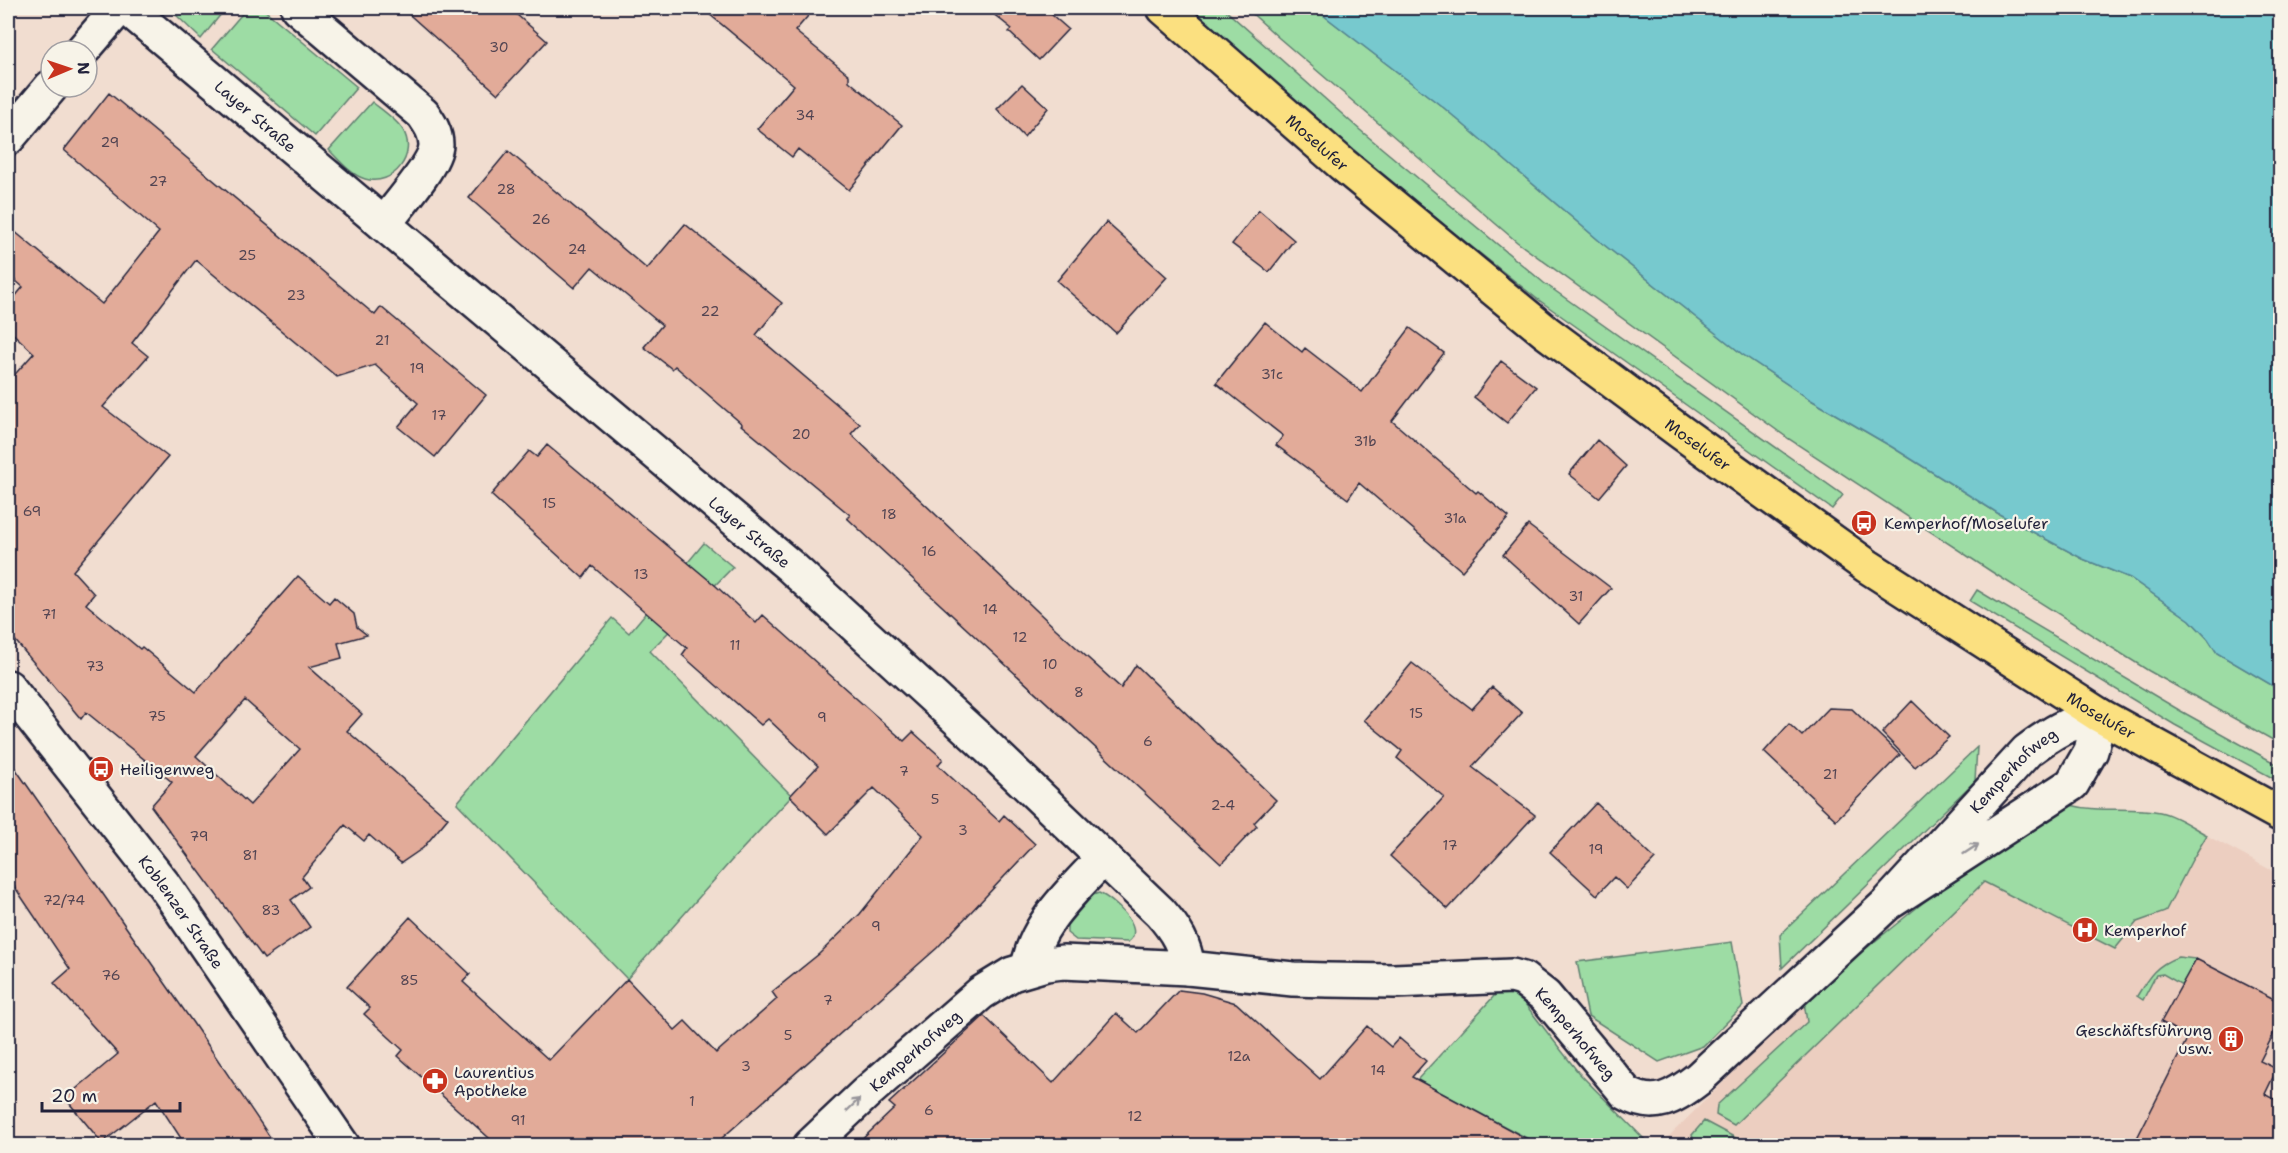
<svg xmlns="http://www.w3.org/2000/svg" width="2288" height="1153" font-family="'Shantell Sans',sans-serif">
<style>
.built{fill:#eccec0}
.green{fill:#9ddca4;stroke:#607f70;stroke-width:1.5}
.water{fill:#77c9ce;stroke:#558693;stroke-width:1.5}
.building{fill:#e2ab99;stroke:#22223b;stroke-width:1.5;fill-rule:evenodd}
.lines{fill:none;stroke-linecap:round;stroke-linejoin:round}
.street-casing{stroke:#22223b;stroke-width:38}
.secondary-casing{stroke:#22223b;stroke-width:38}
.primary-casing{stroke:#22223b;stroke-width:38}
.street{stroke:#f7f3e8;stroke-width:33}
.secondary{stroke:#f7f3e8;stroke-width:33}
.primary{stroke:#fbe080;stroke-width:33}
.oneway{stroke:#97959a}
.labels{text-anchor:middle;stroke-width:4.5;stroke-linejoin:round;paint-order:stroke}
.number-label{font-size:14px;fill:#524452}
.street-label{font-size:16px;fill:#22223b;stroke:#f7f3e8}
.poi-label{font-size:16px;fill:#22223b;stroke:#f7f3e8;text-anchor:start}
</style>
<rect width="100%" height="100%" fill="#f1ddd0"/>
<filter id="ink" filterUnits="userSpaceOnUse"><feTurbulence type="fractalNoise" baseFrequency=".0167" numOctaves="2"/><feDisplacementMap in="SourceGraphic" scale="12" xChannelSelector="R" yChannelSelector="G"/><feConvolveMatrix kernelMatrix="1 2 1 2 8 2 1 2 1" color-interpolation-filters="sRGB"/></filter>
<g filter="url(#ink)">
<!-- built -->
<path class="built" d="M 2070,805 L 2088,810 L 2130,809 L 2163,812 L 2280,875 L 2280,1145 L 1659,1146 L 1828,979 L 1950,881 Z"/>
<!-- green -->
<path class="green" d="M 174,8 L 226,8 L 201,39 L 175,14 Z
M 247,8 L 262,8 L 357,87 L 315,136 L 212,49 Z
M 1188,8 L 1223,8 L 1360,130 L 1544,283 L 1843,495 L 1832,509 L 1536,298 L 1345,146 Z
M 1246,8 L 1314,8 L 1444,108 L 1603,244 L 1742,354 L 1811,400 L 1892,447 L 1999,514 L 2083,559 L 2130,578 L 2190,620 L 2208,639 L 2217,653 L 2280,690 L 2280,744 L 2149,671 L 1992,572 L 1789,439 L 1517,242 L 1279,38 Z
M 372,102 C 382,110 396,119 403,130 C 418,155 393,187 365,179 C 351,175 339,160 329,150 Z
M 704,543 L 733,567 L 650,651 L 792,796 L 731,861 L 627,979 L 457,803 L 612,618 L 629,633 Z
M 1977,590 L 2179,710 L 2280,766 L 2280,782 L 2175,725 L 1970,601 Z
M 1977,747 L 1975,781 L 1782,968 L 1780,935 Z
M 2070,805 C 2100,813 2130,806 2160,812 C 2176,815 2193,828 2207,835 L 2192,860 L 2165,912 L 2137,922 L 2115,949 L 1984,882 L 1734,1125 L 1716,1115 L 1717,1105 L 1807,1022 L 1804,1002 L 1828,979 L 1950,881 Z
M 1099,893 C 1113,899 1147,929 1128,942 L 1076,940 L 1067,933 L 1067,925 L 1093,895 Z
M 1732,942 L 1743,1006 L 1703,1046 L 1659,1062 L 1588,1016 L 1577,962 Z
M 2178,957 L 2196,959 L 2182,985 L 2163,974 L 2156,975 L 2143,1000 L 2137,996 C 2149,976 2156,965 2178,957 Z
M 1489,989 L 1511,993 L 1526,1005 L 1578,1072 L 1650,1145 L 1540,1145 L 1417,1080 L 1495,995 Z
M 1704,1121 L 1749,1145 L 1695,1145 L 1692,1135 Z"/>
<!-- water -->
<path class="water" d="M 1314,8 L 2280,8 L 2280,690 L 2217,653 L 2208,639 L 2190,620 L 2130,578 L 2083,559 L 1999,514 L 1892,447 L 1811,400 L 1742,354 L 1603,244 L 1444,108 Z"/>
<!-- building -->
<path class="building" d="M 402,8 L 509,8 L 547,41 L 498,94 Z
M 702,8 L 815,8 L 795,31 L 849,75 L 849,81 L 902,125 L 849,190 L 798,149 L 792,157 L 757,129 L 794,85 Z
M 986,8 L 1044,8 L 1068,29 L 1039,60 L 1009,32 L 1012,29 Z
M 1022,84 L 1048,108 L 1024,137 L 997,109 Z
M 109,93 L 375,315 L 381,307 L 486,395 L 435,457 L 398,427 L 418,403 L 375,365 L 337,377 L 196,260 L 132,343 L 148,356 L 103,407 L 168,457 L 73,571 L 94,594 L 86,604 L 140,649 L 142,647 L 196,692 L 298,576 L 329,603 L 334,597 L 354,614 L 357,627 L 367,635 L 338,643 L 342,658 L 309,667 L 362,714 L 347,731 L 448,818 L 423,848 L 401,863 L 369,835 L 364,841 L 345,825 L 302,877 L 309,887 L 291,900 L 310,927 L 264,959 L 151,806 L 172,782 L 86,712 L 81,719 L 8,632 L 8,382 L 34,353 L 8,329 L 8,305 L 23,287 L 8,274 L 8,226 L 102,304 L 159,232 L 64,150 ZM 245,700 L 300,749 L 250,805 L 196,756 Z
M 508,151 L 647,269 L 685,224 L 782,303 L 756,335 L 860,424 L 851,434 L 1056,629 L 1121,688 L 1136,665 L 1276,800 L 1254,823 L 1257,826 L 1221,864 L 847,518 L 850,515 L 741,425 L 742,424 L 675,366 L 672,369 L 644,347 L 662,325 L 592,267 L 574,288 L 469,198 Z
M 1259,210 L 1294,240 L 1269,272 L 1232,244 Z
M 1106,222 L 1167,277 L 1116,333 L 1057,281 Z
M 1265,322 L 1302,352 L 1305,348 L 1362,392 L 1410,328 L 1444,353 L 1392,421 L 1476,493 L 1478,491 L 1509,517 L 1462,571 L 1359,483 L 1348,499 L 1276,445 L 1283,436 L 1216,383 Z
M 1501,361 L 1536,387 L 1507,423 L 1474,397 Z
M 1597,440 L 1626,466 L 1599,498 L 1569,474 Z
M 547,445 L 716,586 L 756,623 L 763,615 L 904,741 L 913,732 L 943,759 L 938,765 L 968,793 L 999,821 L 1004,815 L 1035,844 L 937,948 L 713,1146 L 498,1146 L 398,1056 L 403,1050 L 364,1014 L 370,1008 L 347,987 L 410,917 L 470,974 L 463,982 L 549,1060 L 627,979 L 675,1030 L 685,1021 L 716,1053 L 777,999 L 772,992 L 819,954 L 860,914 L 923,835 L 874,788 L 828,834 L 790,796 L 818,766 L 768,719 L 761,725 L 682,655 L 687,648 L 592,566 L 583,578 L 491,495 L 529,451 L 537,457 Z
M 1528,525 L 1611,588 L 1579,624 L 1503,555 Z
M 1412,663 L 1472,709 L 1492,687 L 1522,713 L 1472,767 L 1535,815 L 1448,909 L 1390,856 L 1444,797 L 1397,758 L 1402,751 L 1364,720 Z
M 1912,701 L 1949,737 L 1915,767 L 1882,733 Z
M 1829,708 L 1852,709 L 1900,755 L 1836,820 L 1764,752 L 1789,724 L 1802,736 Z
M 8,758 L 193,1023 L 276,1146 L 186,1146 L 156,1100 L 102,1143 L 65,1098 L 118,1054 L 54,983 L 70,969 L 8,877 Z
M 1596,803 L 1655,859 L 1627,889 L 1614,877 L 1597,895 L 1550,852 Z
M 2196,959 L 2280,1002 L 2280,1021 L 2260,1061 L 2277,1069 L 2265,1094 L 2280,1102 L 2280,1146 L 2133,1146 L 2188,1037 L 2161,1022 Z
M 1179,990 L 1202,993 L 1236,1003 L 1320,1079 L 1367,1026 L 1391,1047 L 1399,1038 L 1426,1061 L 1412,1077 L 1540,1146 L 855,1146 L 895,1108 L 889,1103 L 984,1016 L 1053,1083 L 1116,1013 L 1138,1033 Z"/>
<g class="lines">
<!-- street casing -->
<g class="street-casing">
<g id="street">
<path id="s1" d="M 127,8 L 790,566 L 980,740 L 1160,912 C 1176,930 1185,945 1188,968"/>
<path d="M 298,8 L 423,114 C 430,124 436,133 436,145 C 436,163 396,208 384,224"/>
<path d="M 82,51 L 119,8"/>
<path d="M 8,138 L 51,87"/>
<path d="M 1028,968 C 1035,923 1074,890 1103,858"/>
<path id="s2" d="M 810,1146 L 865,1094 L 981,993 L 1012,974 L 1046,964 L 1063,962 L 1188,968 L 1293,979 L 1327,980 L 1394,981 L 1512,976 L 1523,979 L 1545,996 L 1626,1093 C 1654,1110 1675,1097 1698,1079 L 1887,904 L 2027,751 C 2054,731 2066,724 2099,715 L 2091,751 L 2072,784 L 1887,904"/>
</g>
</g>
<!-- secondary casing -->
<g class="secondary-casing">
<g id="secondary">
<path id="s3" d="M 8,687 L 164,885 L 343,1146"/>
</g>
</g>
<!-- primary casing -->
<g class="primary-casing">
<g id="primary">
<path id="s4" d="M 1164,8 L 1342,164 L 1546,332 L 1682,433 L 1867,566 L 2099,715 L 2280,814"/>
</g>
</g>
<!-- street -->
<use href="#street" class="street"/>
<!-- secondary -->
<use href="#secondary" class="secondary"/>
<!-- primary -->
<use href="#primary" class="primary"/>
</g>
<!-- one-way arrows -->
<defs><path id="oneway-shaft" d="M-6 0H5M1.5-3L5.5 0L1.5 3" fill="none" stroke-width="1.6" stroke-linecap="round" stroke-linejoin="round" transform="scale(1.5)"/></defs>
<g class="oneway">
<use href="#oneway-shaft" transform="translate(1971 849) rotate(-33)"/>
<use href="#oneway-shaft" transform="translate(853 1105) rotate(-44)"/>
</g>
</g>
<!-- icons -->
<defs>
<g id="bus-disc" transform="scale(1.35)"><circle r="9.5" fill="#c8321e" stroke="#f7f3e8"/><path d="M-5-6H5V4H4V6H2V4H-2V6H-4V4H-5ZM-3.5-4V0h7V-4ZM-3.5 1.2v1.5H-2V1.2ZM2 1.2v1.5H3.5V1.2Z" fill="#fff"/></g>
<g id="hospital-disc" transform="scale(1.35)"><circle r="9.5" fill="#c8321e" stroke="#f7f3e8"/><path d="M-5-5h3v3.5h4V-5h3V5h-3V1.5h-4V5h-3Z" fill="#fff"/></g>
<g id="building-disc" transform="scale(1.35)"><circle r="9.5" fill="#c8321e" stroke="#f7f3e8"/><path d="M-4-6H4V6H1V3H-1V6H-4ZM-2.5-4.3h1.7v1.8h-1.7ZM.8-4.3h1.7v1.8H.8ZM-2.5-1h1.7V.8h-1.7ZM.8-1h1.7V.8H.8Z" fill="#fff"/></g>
<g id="pharmacy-disc" transform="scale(1.35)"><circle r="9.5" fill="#c8321e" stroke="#f7f3e8"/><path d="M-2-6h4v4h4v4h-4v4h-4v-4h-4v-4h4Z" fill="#fff"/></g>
</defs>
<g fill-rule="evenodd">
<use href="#bus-disc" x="1864" y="523"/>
<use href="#bus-disc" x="101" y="769"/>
<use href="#hospital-disc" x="2085" y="930"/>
<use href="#building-disc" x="2231" y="1039"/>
<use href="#pharmacy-disc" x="435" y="1081"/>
</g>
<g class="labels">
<!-- number labels -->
<g class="number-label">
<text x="499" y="52">30</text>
<text x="805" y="120">34</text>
<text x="110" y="147">29</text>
<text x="158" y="186">27</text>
<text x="506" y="194">28</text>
<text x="541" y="224">26</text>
<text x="577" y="254">24</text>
<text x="247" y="260">25</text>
<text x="296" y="300">23</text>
<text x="710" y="316">22</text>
<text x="382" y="345">21</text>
<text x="417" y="373">19</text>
<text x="1272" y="379">31c</text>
<text x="439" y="420">17</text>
<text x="801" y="439">20</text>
<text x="1365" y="446">31b</text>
<text x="549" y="508">15</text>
<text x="32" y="516">69</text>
<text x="889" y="519">18</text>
<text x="1455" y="523">31a</text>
<text x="929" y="556">16</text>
<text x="641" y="579">13</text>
<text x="1576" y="601">31</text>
<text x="990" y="614">14</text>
<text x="49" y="619">71</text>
<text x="1020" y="642">12</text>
<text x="735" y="650">11</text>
<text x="1050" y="669">10</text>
<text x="95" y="671">73</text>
<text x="1079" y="697">8</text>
<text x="1416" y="718">15</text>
<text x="157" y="721">75</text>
<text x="822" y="722">9</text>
<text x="1148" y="746">6</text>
<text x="904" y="776">7</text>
<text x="1830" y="779">21</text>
<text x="935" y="804">5</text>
<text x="1223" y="810">2-4</text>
<text x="963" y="835">3</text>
<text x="199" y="841">79</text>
<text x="1450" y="850">17</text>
<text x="1596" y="854">19</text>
<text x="250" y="860">81</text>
<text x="64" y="905">72/74</text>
<text x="271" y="915">83</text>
<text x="876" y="931">9</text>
<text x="111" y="980">76</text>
<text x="409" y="985">85</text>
<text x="828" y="1005">7</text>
<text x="788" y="1040">5</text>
<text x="1239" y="1061">12a</text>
<text x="746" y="1071">3</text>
<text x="1378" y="1075">14</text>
<text x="692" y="1106">1</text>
<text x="929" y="1115">6</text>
<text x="1135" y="1121">12</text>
<text x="518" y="1125">91</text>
</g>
<!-- street labels -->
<g class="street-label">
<text dy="6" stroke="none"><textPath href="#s1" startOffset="168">Layer Straße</textPath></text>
<text dy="6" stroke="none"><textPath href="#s4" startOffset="204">Moselufer</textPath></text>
<text dy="6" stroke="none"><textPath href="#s4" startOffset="690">Moselufer</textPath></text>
<text dy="6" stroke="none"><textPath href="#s1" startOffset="814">Layer Straße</textPath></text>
<text dy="6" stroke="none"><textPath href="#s4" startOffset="1176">Moselufer</textPath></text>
<text dy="6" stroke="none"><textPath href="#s2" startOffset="1455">Kemperhofweg</textPath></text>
<text dy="6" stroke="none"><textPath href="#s3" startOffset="284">Koblenzer Straße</textPath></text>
<text dy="6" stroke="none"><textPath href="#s2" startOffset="856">Kemperhofweg</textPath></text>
<text dy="6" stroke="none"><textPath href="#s2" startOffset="142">Kemperhofweg</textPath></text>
</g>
<!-- poi labels -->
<g class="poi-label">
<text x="1884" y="529">Kemperhof/Moselufer</text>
<text x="120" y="775">Heiligenweg</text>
<text x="2104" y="936">Kemperhof</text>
<text x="2212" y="1036" text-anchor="end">Geschäftsführung<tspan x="2212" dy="18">usw.</tspan></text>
<text x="454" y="1078">Laurentius<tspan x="454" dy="18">Apotheke</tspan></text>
</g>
</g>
<!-- margin -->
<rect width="2288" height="1153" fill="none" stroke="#f7f3e8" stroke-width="30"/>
<rect x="15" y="15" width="2258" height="1123" fill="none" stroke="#22223b" stroke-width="2" filter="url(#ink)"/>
<!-- north arrow -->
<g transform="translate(69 69) rotate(88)"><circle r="28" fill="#f7f3e8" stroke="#a29fa3" stroke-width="1.5"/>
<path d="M0-4.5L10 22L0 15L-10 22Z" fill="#c8321e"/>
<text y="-9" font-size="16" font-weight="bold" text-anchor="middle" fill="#22223b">N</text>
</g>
<!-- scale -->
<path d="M42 1102v9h138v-9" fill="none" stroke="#22223b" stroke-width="3"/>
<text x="51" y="1102" font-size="18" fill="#22223b" stroke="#f7f3e8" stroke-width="4.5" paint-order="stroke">20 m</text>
</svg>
